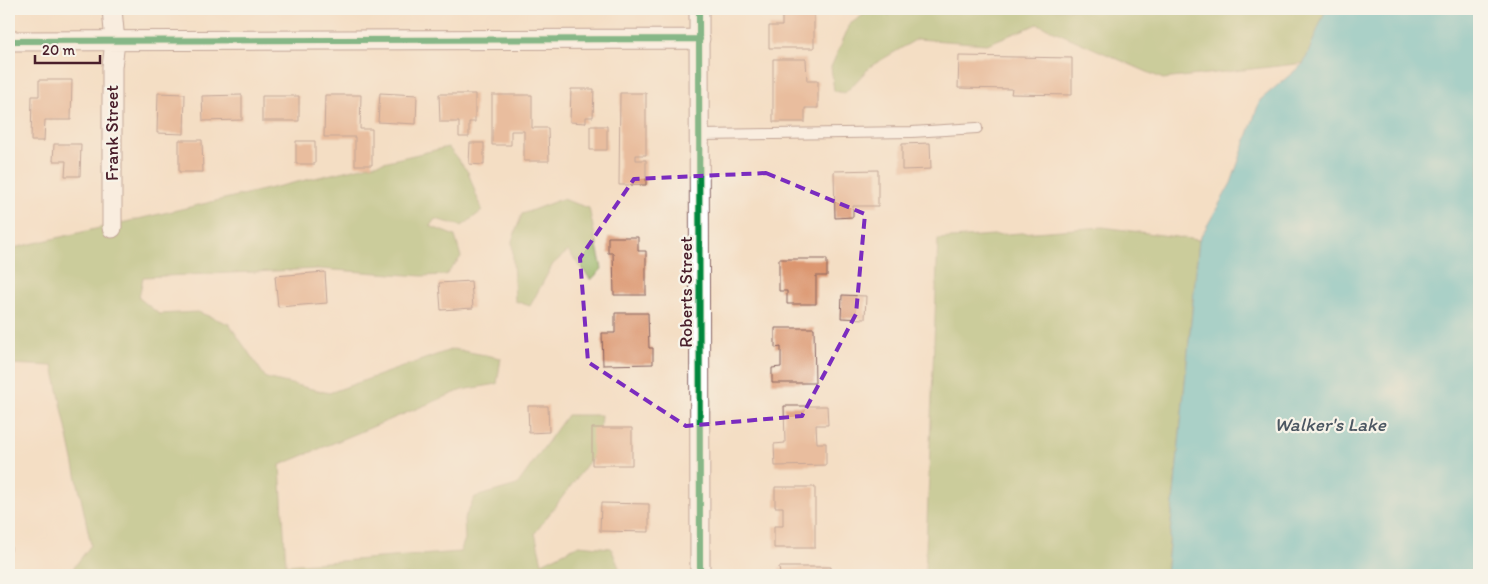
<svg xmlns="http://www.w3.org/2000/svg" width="1488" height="584" font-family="Itim,sans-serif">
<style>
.forest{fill:#9ab567;stroke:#726a49}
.water{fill:#51bec9;stroke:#4e6e7a}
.building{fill:#dc9670}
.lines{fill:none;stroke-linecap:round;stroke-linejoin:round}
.lane-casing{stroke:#866261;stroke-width:12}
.street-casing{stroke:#866261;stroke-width:21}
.lane{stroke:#fff;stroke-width:10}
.street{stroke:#fff;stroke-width:19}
.cycleway-casing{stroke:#f7f3e8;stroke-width:9}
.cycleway{stroke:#00873e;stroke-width:6}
.marked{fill:none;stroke:#7b2cbf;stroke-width:4;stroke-dasharray:10 6;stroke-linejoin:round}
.labels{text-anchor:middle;stroke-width:4.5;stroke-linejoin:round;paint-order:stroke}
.street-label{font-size:18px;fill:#4a1f2b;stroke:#f7f3e8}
.water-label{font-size:19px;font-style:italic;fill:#4c5762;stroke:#f7f3e8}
</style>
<rect width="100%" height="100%" fill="#f7f3e8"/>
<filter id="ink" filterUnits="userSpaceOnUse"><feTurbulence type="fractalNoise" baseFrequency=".02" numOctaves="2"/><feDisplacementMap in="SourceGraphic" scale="10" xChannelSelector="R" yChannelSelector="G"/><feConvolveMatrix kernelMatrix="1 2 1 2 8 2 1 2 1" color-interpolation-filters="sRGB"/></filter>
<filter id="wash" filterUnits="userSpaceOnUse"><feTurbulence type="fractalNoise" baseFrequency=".0096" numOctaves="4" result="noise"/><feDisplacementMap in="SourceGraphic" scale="20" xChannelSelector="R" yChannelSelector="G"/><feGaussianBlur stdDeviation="1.12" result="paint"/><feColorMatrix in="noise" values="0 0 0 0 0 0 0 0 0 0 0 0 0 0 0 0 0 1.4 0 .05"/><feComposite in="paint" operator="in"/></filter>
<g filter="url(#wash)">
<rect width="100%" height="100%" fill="#f4dec4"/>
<!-- forest -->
<path class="forest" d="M 872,9 L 1326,9 L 1305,63 L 1163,79 L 1038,24 L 987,44 L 917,39 L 871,66 L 845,93 L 834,91 L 831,67 L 850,24 Z
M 448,147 L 468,172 L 482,211 L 462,226 L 435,219 L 430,226 L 455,236 L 461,257 L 446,275 L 422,276 L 319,269 L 143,277 L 139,298 L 159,314 L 198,312 L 229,324 L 266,378 L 329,393 L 453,349 L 501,358 L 497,384 L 462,390 L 280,465 L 286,565 L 460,552 L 465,539 L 464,519 L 475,497 L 517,485 L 567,415 L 601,415 L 598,450 L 535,533 L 542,563 L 579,545 L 611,548 L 622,575 L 68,575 L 91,545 L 53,366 L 9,364 L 9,249 Z
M 562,199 L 589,208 L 602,269 L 591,280 L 568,251 L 553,264 L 530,306 L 515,301 L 512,241 L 522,214 Z
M 1103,227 L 1199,240 L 1166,575 L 925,575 L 938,239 Z"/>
<!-- water -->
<path class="water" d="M 1326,9 L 1479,9 L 1479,575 L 1166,575 L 1199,240 L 1231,183 L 1260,100 L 1304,63 Z"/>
<g id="blocks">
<!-- building -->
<path class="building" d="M 782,9 L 820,9 L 820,11 L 814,11 L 814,48 L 769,48 L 769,26 L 782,26 Z
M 885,9 L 907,9 L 907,13 L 885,14 Z
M 959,56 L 1072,58 L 1072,95 L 1011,94 L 1012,89 L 958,88 Z
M 773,59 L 806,59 L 807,81 L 818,81 L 818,108 L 805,108 L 805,122 L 773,122 Z
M 39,80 L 72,80 L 71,120 L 45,120 L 44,141 L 31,141 L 32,96 L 39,96 Z
M 571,89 L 594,89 L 593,117 L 586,117 L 586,123 L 570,122 Z
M 158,93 L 185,94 L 184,134 L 157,133 Z
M 380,93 L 417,95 L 416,124 L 378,122 Z
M 620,93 L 646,93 L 646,155 L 636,155 L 636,160 L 646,160 L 646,185 L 619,185 Z
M 439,94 L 475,94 L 475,122 L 469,122 L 469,137 L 459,137 L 459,122 L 440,122 Z
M 242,95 L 242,120 L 203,121 L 202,96 Z
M 325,95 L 361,95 L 360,129 L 372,129 L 372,165 L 355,165 L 355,137 L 324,137 Z
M 492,95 L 532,95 L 532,128 L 548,128 L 549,161 L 524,161 L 524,131 L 511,131 L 511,145 L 492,145 Z
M 262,96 L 299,96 L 299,121 L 262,121 Z
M 590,126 L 607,126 L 607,150 L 590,150 Z
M 179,140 L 202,140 L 203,172 L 179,172 Z
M 296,141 L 315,141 L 315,164 L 296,164 Z
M 470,143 L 484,143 L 484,165 L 469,164 Z
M 930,143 L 931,169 L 902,170 L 902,144 Z
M 54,144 L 81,144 L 80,176 L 65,176 L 66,161 L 53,161 Z
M 878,170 L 878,206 L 853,206 L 853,217 L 835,218 L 834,171 Z
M 608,237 L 638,237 L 638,251 L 646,251 L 646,295 L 614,295 L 613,253 L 608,253 Z
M 779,259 L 827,259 L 827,276 L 816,276 L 816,304 L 787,304 L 787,291 L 779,291 Z
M 325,272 L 327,303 L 278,307 L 275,276 Z
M 471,281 L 473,308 L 441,310 L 439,283 Z
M 842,295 L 866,296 L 865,319 L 841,318 Z
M 615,313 L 648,313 L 649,348 L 653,348 L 653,364 L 603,365 L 602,333 L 615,333 Z
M 775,328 L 814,328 L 815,383 L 772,383 L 772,368 L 781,367 L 781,347 L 775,348 Z
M 528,406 L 548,406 L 549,432 L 529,433 Z
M 784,406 L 827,406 L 828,425 L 816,425 L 817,443 L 826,443 L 826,465 L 775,466 L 774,444 L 785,443 Z
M 592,428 L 632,428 L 632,465 L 592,465 Z
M 775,487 L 815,487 L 815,548 L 774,548 L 774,526 L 783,526 L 783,507 L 775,507 Z
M 601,503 L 649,504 L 649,532 L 600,531 Z
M 9,525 L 11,525 L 11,551 L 9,551 Z
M 779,567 L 831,567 L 831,575 L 780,575 Z"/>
</g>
</g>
<g filter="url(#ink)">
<use href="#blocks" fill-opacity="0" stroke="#866261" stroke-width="1"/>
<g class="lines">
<!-- lane casing -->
<g class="lane-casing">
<path id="lane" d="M 701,135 L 912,132 L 977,128"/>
</g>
<!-- street casing -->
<g class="street-casing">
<path id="street" d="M 699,9 L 700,575
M 9,41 L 700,39
M 112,228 L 112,67 L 115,42 L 112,9"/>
</g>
<!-- lane -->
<use href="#lane" class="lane"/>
<!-- street -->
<use href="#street" class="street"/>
<!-- cycleway casing -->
<g class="cycleway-casing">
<path id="cycleway" d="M 699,9 L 700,575
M 9,41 L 700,39"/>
</g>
<!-- cycleway -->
<use href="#cycleway" class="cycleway"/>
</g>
</g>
<!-- marked area -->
<path d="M0 0H1488V584H0ZM 766,173 L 865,214 L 856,314 L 802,416 L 686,426 L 588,362 L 580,258 L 634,179 Z" fill="#f4dec4" fill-opacity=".55" fill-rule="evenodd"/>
<path class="marked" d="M 766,173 L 865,214 L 856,314 L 802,416 L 686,426 L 588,362 L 580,258 L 634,179 Z"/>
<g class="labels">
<!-- street labels -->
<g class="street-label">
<text transform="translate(112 133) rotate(-90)" y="6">Frank Street</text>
<text transform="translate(686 292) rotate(-90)" y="6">Roberts Street</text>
</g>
<!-- water labels -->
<g class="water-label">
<text x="1330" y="431">Walker's Lake</text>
</g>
</g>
<!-- margin -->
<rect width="1488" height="584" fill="none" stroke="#f7f3e8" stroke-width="30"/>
<!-- scale -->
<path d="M35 55v8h65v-8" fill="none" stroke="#4a1f2b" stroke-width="2.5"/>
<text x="42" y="55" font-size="15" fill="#4a1f2b" stroke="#f7f3e8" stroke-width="4" paint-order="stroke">20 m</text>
</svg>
